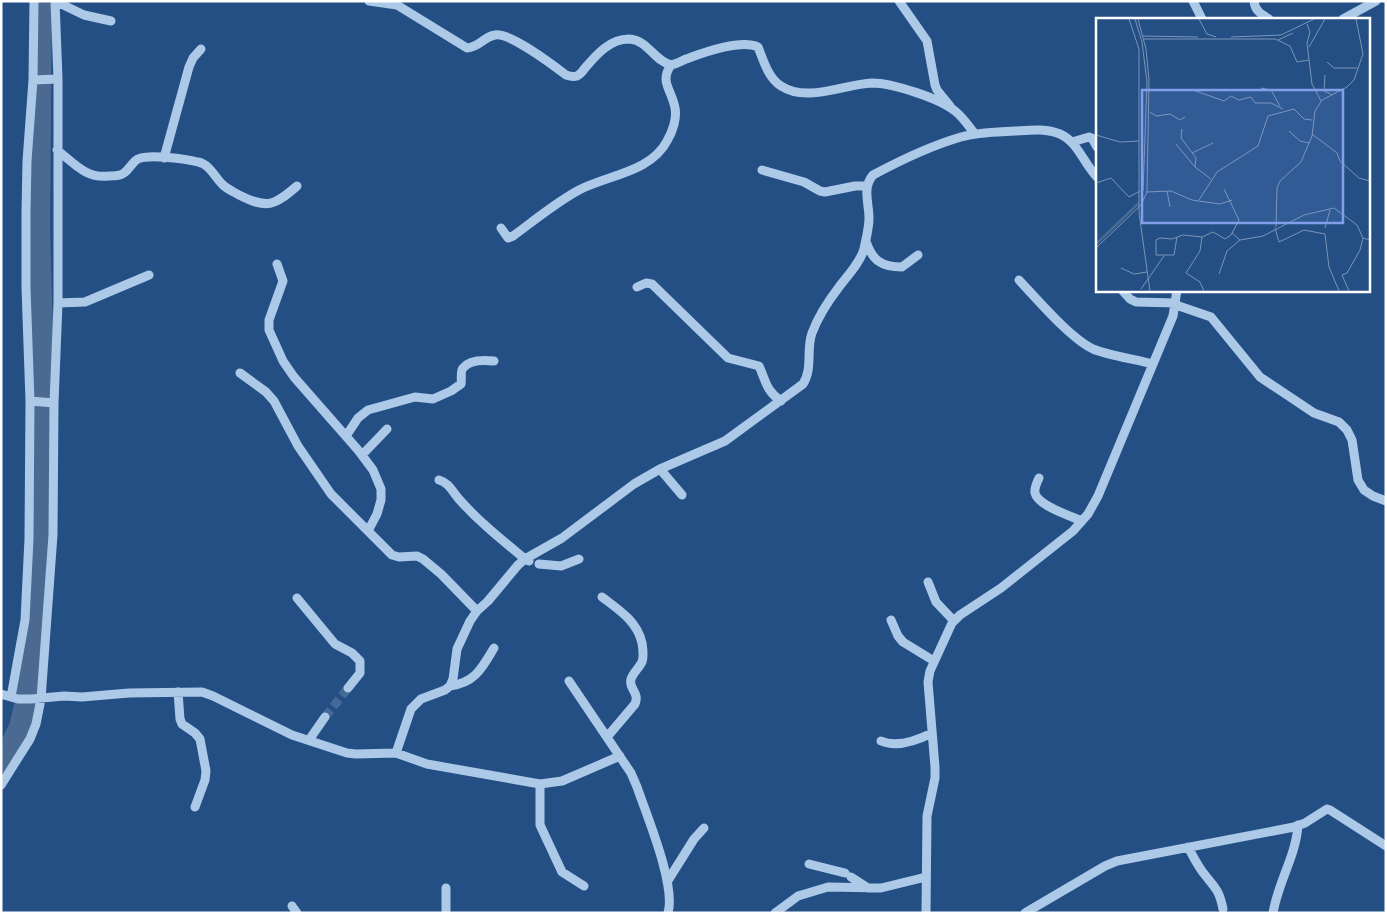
<svg xmlns="http://www.w3.org/2000/svg" width="1387" height="914" font-family="'Noto Sans',sans-serif">
<style>
.lines{fill:none;stroke-linecap:round;stroke-linejoin:round}
.river{stroke:#4b6a91;stroke-width:22}
.minor-tunnel{stroke:#446997;stroke-width:9;stroke-dasharray:9 4.5;stroke-linecap:butt}
.minor{stroke:#adc9e8;stroke-width:9}
.inset-river{fill:none;stroke:#4b6a91;stroke-width:2.5}
.inset-road{fill:none;stroke:#7b95b6;stroke-width:1}
.view{fill:#839eea;fill-opacity:0.15;stroke:#839eea;stroke-width:2.5}
.inset-edge{fill:none;stroke:#fff;stroke-width:2.5}
</style>
<rect width="100%" height="100%" fill="#234f85"/>
<g class="lines">
<!-- river -->
<path class="river" d="M 1,762 L 5,758 L 20,727 L 27,698 L 44,540 L 43,365 L 39,228 L 41,1"/>
<!-- minor-tunnel -->
<path class="minor-tunnel" d="M 325,717 L 348,688"/>
<!-- minor -->
<path class="minor" d="M 55,1 L 84,15 L 111,21
M 369,1 L 397,5 L 467,48 C 480,47 483,37 495,35 C 509,32 553,65 566,75 C 569,76 573,77 577,76 C 581,74 583,71 585,68 C 597,54 610,39 629,39 C 648,40 654,61 671,65 C 677,64 681,61 686,59 C 703,53 740,39 758,47 C 763,59 768,78 781,86 C 807,103 844,84 872,83 C 892,83 939,98 955,111 C 963,117 969,127 975,134
M 899,1 L 927,41 L 935,85 L 937,90 L 950,106
M 1193,1 L 1202,19
M 1254,1 C 1255,11 1261,14 1269,19
M 1343,19 L 1376,1
M 33,80 L 58,79
M 1072,142 L 1089,137 L 1092,138 L 1097,147
M 57,150 C 74,163 86,179 109,176 C 115,176 120,176 124,173 C 130,169 132,162 138,159 C 149,154 186,159 198,162 C 210,164 215,178 223,185 C 227,189 234,192 239,195 C 267,209 274,206 297,186
M 164,158 L 189,67 L 193,58 L 201,49
M 762,170 L 804,182 L 820,191 L 825,192 L 855,186 L 867,186
M 501,228 L 508,238 L 513,236 C 535,220 555,203 579,190 C 608,175 651,172 667,141 C 673,131 677,118 675,108 C 672,90 659,82 671,65
M 866,241 C 872,260 881,267 902,267 L 918,255
M 277,264 L 283,281 L 269,320 L 269,330 L 283,361 L 294,377 L 358,450 L 373,470 L 381,489 L 381,500 L 377,514 L 368,531
M 1019,280 C 1037,299 1070,338 1093,349 C 1110,356 1135,359 1153,364
M 637,287 L 646,283 L 652,284 L 728,358 L 759,366 C 766,381 766,391 781,401
M 1122,290 L 1130,299 L 1136,302 L 1176,303
M 58,303 L 85,302 L 149,275
M 1176,305 L 1211,317 L 1260,377 L 1314,413 L 1339,422 L 1347,430 L 1352,440 L 1358,480 L 1364,490 L 1373,496 L 1386,501
M 240,373 L 266,392 L 274,401 L 298,446 L 331,494 L 392,555 L 399,557 L 417,556 L 423,559 L 441,574 L 477,611
M 30,401 L 54,403
M 346,436 L 358,418 L 368,410 L 415,397 L 433,399 L 451,391 L 461,384 C 462,379 460,371 463,368 C 470,359 485,360 494,361
M 362,455 L 387,429
M 660,469 L 682,495
M 1039,478 C 1037,482 1034,488 1035,493 C 1038,506 1071,516 1082,521
M 439,480 C 449,483 452,491 458,498 C 478,521 502,540 525,559 L 529,561
M 539,564 L 561,566 L 579,559
M 928,582 L 936,602 L 954,621
M 602,597 C 619,610 637,621 642,643 C 643,649 644,656 642,662 C 639,668 633,673 631,679 C 628,689 640,692 635,704 L 607,737
M 297,598 L 335,644 L 352,653 L 360,661 L 360,673 L 348,688
M 891,620 L 898,636 L 903,642 L 934,661
M 569,681 L 631,773 L 637,787 C 647,816 676,885 668,913
M 450,686 C 475,683 482,668 494,648
M 178,692 L 180,719 L 182,724 L 195,733 L 200,739 L 206,771 L 205,780 L 195,807
M 1,694 L 18,699 L 31,699 L 64,696 L 82,697 L 129,693 L 202,692 L 213,696 L 292,735 L 347,753 L 356,754 L 396,753 L 427,764 L 540,784 L 562,781 L 620,756
M 11,697 L 25,620 L 29,539 L 30,401 L 26,288 L 26,212 L 27,161 L 33,80 L 34,1
M 309,740 L 325,717
M 881,741 C 897,748 918,740 932,733
M 396,753 L 411,709 L 421,699 L 445,690 L 450,686 L 453,679 L 457,649 L 470,621 L 477,611 L 488,601 L 518,565 L 525,559 L 562,538 L 634,484 L 660,469 L 725,441 L 803,384 C 813,369 806,349 812,333 C 818,317 829,300 839,287 C 848,275 860,263 864,249 C 866,239 869,228 869,218 C 869,203 862,188 873,175 C 901,160 930,146 961,137 C 978,132 997,132 1015,131 C 1030,130 1046,128 1060,134 C 1078,142 1084,164 1097,177
M 540,784 L 540,825 L 562,872 L 584,886
M 1,785 L 30,739 L 36,724 L 41,699 L 53,535 L 54,403 L 58,303 L 58,79 L 55,1
M 1188,847 C 1193,856 1198,867 1205,875 C 1216,889 1219,890 1223,909
M 809,864 L 845,873
M 851,877 L 868,888
M 667,882 L 694,839 L 704,828
M 446,888 L 446,913
M 292,906 L 297,913
M 775,913 L 798,896 L 828,887 L 881,888 L 926,877
M 926,913 L 927,816 L 935,778 L 935,767 L 928,682 L 930,671 L 952,623 L 960,615 L 1001,588 L 1073,531 L 1088,514 L 1098,496 L 1173,316 L 1177,290
M 1025,913 L 1105,866 L 1117,861 L 1294,827 L 1305,823 L 1327,809 L 1330,810 L 1386,846
M 1273,913 C 1278,882 1296,856 1298,825"/>
</g>
<!-- overview -->
<g transform="translate(1096 18)">
<rect width="274" height="274" fill="#234f85"/>
<path class="inset-river" d="M 0,226 L 43,185"/>
<path class="inset-road" d="M 33,1 L 43,31 L 43,195 L 54,273M 39,1 L 46,24 L 51,64 L 47,173M 103,1 L 111,16 L 120,19M 211,6 L 214,14 L 211,25 L 216,66 L 225,83M 47,18 L 102,19M 135,19 L 185,17 L 218,1M 48,21 L 179,21 L 194,28 L 201,44 L 213,42M 182,22 L 197,15M 213,29 L 229,1M 231,44 L 238,50 L 261,50M 229,57 L 228,73 L 237,77M 165,70 L 175,72 L 184,88M 97,72 L 128,83 L 135,78 L 143,82 L 155,79 L 159,85 L 175,85 L 187,91M 54,94 L 60,98 L 74,96 L 84,102 L 89,99M 86,111 L 85,120 L 100,140 L 99,149M 193,113 L 204,123 L 213,125M 216,116 L 241,135 L 244,143 L 263,160 L 274,163M 0,117 L 24,124 L 43,123M 80,126 L 99,149 L 115,161M 96,135 L 117,125M 0,165 L 15,160 L 33,179 L 44,173M 71,173 L 74,189M 50,174 L 75,173 L 96,182 L 124,186 L 136,182M 103,182 L 121,154 L 162,128 L 172,98 L 198,91 L 208,101 L 216,102M 180,209 L 181,170 L 184,163 L 205,144 L 216,118 L 219,93 L 226,82 L 251,69 L 258,62 L 267,36 L 260,1M 179,210 L 183,224 L 208,212 L 229,216 L 233,249 L 243,273M 229,210 L 234,192M 136,215 L 144,222 L 167,218 L 208,197 L 238,190 L 261,207 L 267,220 L 274,222M 81,219 L 78,237 L 60,237 L 60,222 L 64,220 L 76,221 L 87,217 L 106,219 L 117,214 L 129,221 L 135,217 L 143,202 L 128,171M 106,219 L 104,233 L 90,255 L 104,264 L 108,273M 0,230 L 45,187 L 51,174 L 53,62 L 50,31 L 42,1M 25,250 L 38,256 L 51,254M 123,256 L 131,233 L 144,222M 45,271 L 68,238M 253,273 L 246,257 L 251,255 L 264,232 L 267,220"/>
<path class="view" d="M 46,72 L 247,72 L 247,205 L 46,205 Z"/>
<rect width="274" height="274" class="inset-edge"/>
</g>
<!-- border -->
<rect width="1387" height="914" fill="none" stroke="#ffffff" stroke-width="5"/>
</svg>
